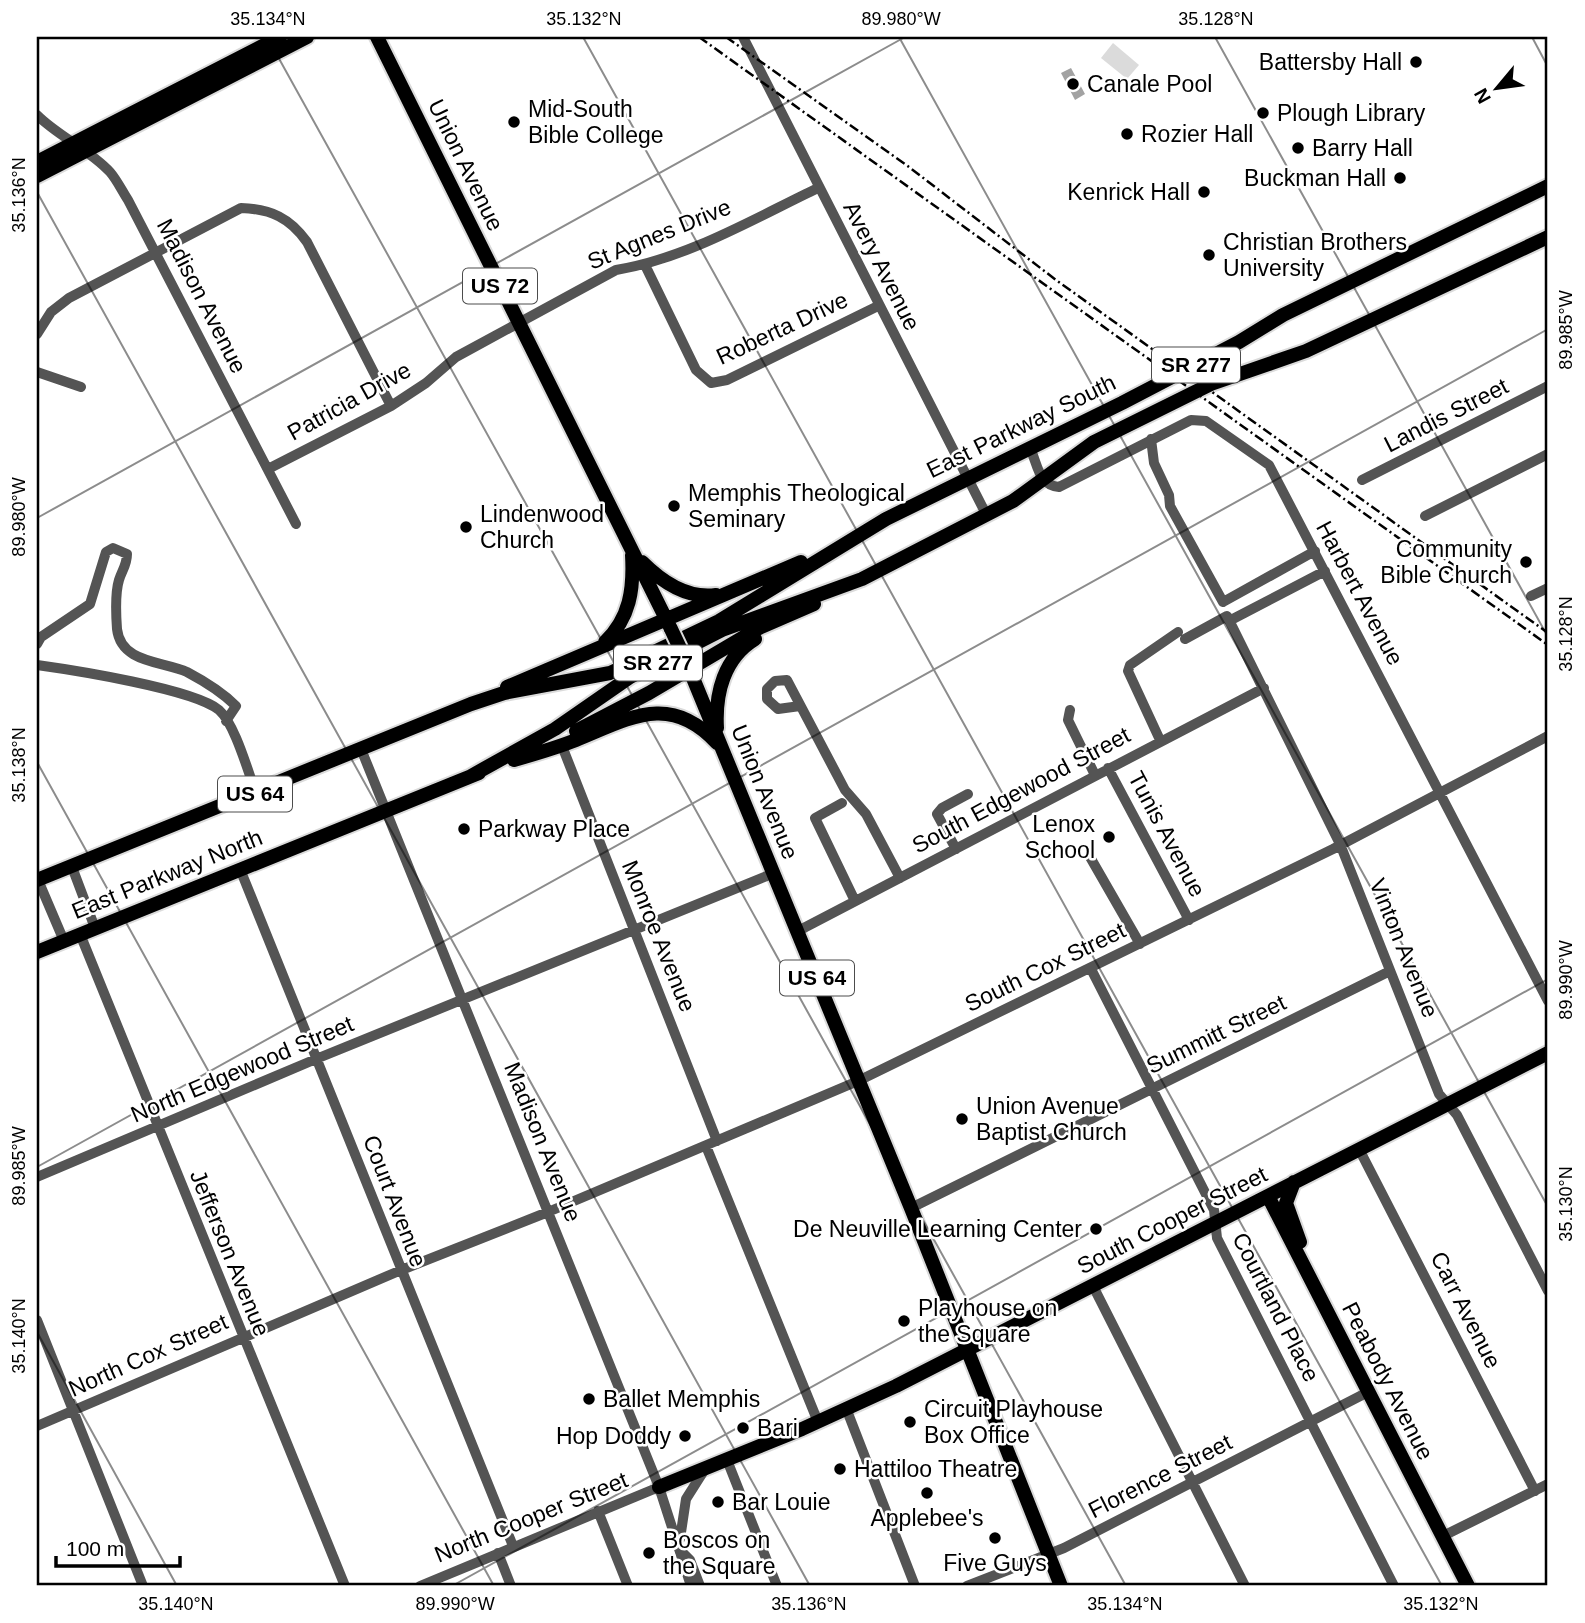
<svg xmlns="http://www.w3.org/2000/svg" width="1585" height="1623" font-family="Arial,sans-serif">
<style>
.garden{fill:#dbdbdb}
.water{fill:#a2a2a2}
.lines{fill:none;stroke-linecap:round;stroke-linejoin:round}
.major-casing{stroke:#dbdbdb;stroke-width:18}
.minor{stroke:#545454;stroke-width:10}
.major{stroke:#000;stroke-width:14}
.rail{stroke:#000;stroke-width:2.5;stroke-dasharray:10 3.5 2 3.5;stroke-linecap:butt}
.major-bridge-casing{stroke:#dbdbdb;stroke-width:18;stroke-linecap:butt}
.major-bridge{stroke:#000;stroke-width:14}
.ticks{fill:none;stroke:#000;stroke-width:2;stroke-opacity:0.45}
.poi-dot{fill:#000;stroke:#fff;stroke-width:2.5}
.labels{text-anchor:middle;stroke-width:5;stroke-linejoin:round;paint-order:stroke}
.shield{fill:#fff;stroke:#4c4c4c;stroke-width:2}
.shield-label{font-size:21px;font-weight:bold;fill:#000}
.poi-label{font-size:23px;fill:#000;stroke:#fff;text-anchor:start}
.street-label{font-size:23px;fill:#000;stroke:#fff}
.neatline{fill:none;stroke:#000;stroke-width:2.5}
.ticks-label{font-size:18px;text-anchor:middle;fill:#000}
</style>
<rect width="100%" height="100%" fill="#fff"/>
<!-- garden -->
<path class="garden" d="M 1113,43 L 1139,65 L 1127,79 L 1101,58 Z"/>
<!-- water -->
<path class="water" d="M 1071,68 L 1085,94 L 1075,100 L 1061,73 Z"/>
<g class="lines">
<!-- major casing -->
<g class="major-casing">
<path id="major" d="M 377,37 L 671,629
M 37,162 L 280,37
M 37,176 L 307,37
M 642,562 C 662,582 687,599 716,595
M 605,642 C 630,618 634,589 632,555
M 686,661 L 911,1208 L 1061,1586
M 507,687 L 801,562
M 717,728 C 715,693 724,658 755,639
M 576,731 L 649,693 L 759,628 L 814,604
M 514,760 C 535,754 556,748 576,740 C 630,718 670,692 717,743
M 471,776 L 555,729 L 630,677 L 722,630 L 862,579 L 1013,501 L 1094,442 L 1211,384 L 1306,351 L 1548,237
M 37,880 L 471,704 L 504,693 L 610,673 L 719,621 L 886,519 L 1122,403 L 1239,342 L 1283,315 L 1548,186
M 37,952 L 479,773
M 1294,1182 L 1286,1203 L 1300,1242
M 1268,1196 L 1468,1586
M 659,1487 L 802,1429 L 896,1386 L 1548,1053"/>
</g>
<!-- minor -->
<path class="minor" d="M 743,37 L 986,514
M 37,115 C 59,137 89,149 110,172 C 117,180 122,191 128,200 L 296,524
M 645,265 L 696,370 L 711,383 L 727,380 L 878,306
M 37,334 L 51,312 L 69,298 L 241,208 C 271,209 290,218 307,242 L 391,406
M 37,372 L 81,387
M 1151,439 L 1154,463 L 1169,495 L 1170,506 L 1223,602 L 1315,551
M 1030,448 C 1038,465 1038,485 1059,487 L 1191,420 L 1206,421 L 1269,465 L 1548,1001
M 268,469 L 391,406 L 426,383 L 456,357 L 616,270 C 688,258 753,219 818,188
M 1362,480 L 1548,386
M 1425,516 L 1548,454
M 1531,596 L 1548,588
M 1229,621 L 1325,571
M 1185,639 L 1227,616 L 1340,844 L 1439,1094 L 1457,1115 L 1548,1291
M 37,644 L 41,637 L 90,604 L 106,552 L 113,548 L 127,554 C 127,565 122,570 119,580 C 115,593 116,615 117,629 C 121,664 164,661 187,672 C 204,681 222,692 236,706 L 226,721
M 37,665 C 73,670 194,689 219,710 C 235,724 248,772 256,793
M 800,706 L 778,709 L 767,699 L 767,689 L 775,681 L 787,680 L 845,790 L 866,814 L 900,878
M 1070,710 L 1068,720 L 1095,775
M 1160,740 L 1128,671 L 1130,665 L 1178,632
M 562,746 L 717,1141
M 361,749 L 659,1487 L 691,1586
M 1108,768 L 1189,920
M 842,803 L 815,818 L 855,901
M 956,849 L 937,814 L 942,808 L 968,794
M 1090,857 L 1140,944
M 72,867 L 95,928
M 240,869 L 513,1546
M 38,880 L 64,941
M 798,931 L 1264,688
M 80,934 L 345,1586
M 1091,969 L 1214,1210 L 1217,1238 L 1394,1586
M 706,1146 L 818,1422
M 1359,1149 L 1535,1491
M 37,1177 L 316,1059 L 774,873
M 911,1208 L 1390,971
M 1093,1286 L 1245,1586
M 37,1320 L 143,1586
M 846,1408 L 915,1586
M 37,1426 L 399,1271 L 548,1212 L 858,1081 L 1333,849 L 1548,736
M 727,1460 L 777,1586
M 598,1511 L 628,1586
M 1443,1536 L 1548,1484
M 680,1539 L 686,1499 L 705,1469
M 498,1553 L 511,1586
M 683,1553 L 690,1560 L 700,1586
M 420,1586 L 659,1487
M 967,1586 L 1064,1548 L 1368,1392"/>
<!-- major -->
<use href="#major" class="major"/>
<!-- rail -->
<path class="rail" d="M 699,37 L 1548,645
M 726,37 L 909,167 L 1056,280 L 1548,633"/>
<!-- major-bridge casing -->
<g class="major-bridge-casing">
<path id="major-bridge" d="M 671,629 L 686,661"/>
</g>
<!-- major-bridge -->
<use href="#major-bridge" class="major-bridge"/>
</g>
<!-- ticks -->
<path class="ticks" d="M 267,37 L 1126,1586M 583,37 L 1442,1586M 899,37 L 1548,1207M 1215,37 L 1548,637M 1532,37 L 1548,67M 37,192 L 810,1586M 37,518 L 905,37M 37,762 L 494,1586M 37,1167 L 1548,329M 37,1332 L 177,1586M 452,1586 L 1548,979"/>
<!-- markers -->
<g class="poi-dot">
<circle cx="1416" cy="62" r="7"/>
<circle cx="1073" cy="84" r="7"/>
<circle cx="1263" cy="113" r="7"/>
<circle cx="514" cy="122" r="7"/>
<circle cx="1127" cy="134" r="7"/>
<circle cx="1298" cy="148" r="7"/>
<circle cx="1400" cy="178" r="7"/>
<circle cx="1204" cy="192" r="7"/>
<circle cx="1209" cy="255" r="7"/>
<circle cx="674" cy="506" r="7"/>
<circle cx="466" cy="527" r="7"/>
<circle cx="1526" cy="562" r="7"/>
<circle cx="464" cy="829" r="7"/>
<circle cx="1109" cy="837" r="7"/>
<circle cx="962" cy="1119" r="7"/>
<circle cx="1096" cy="1229" r="7"/>
<circle cx="904" cy="1321" r="7"/>
<circle cx="589" cy="1399" r="7"/>
<circle cx="910" cy="1422" r="7"/>
<circle cx="743" cy="1428" r="7"/>
<circle cx="685" cy="1436" r="7"/>
<circle cx="840" cy="1469" r="7"/>
<circle cx="927" cy="1493" r="7"/>
<circle cx="718" cy="1502" r="7"/>
<circle cx="995" cy="1538" r="7"/>
<circle cx="649" cy="1553" r="7"/>
</g>
<g class="labels">
<!-- shield labels -->
<g class="shield">
<rect x="463" y="268.5" width="74" height="35" rx="5"/>
<rect x="1152" y="347.5" width="88" height="35" rx="5"/>
<rect x="614" y="645.5" width="88" height="35" rx="5"/>
<rect x="218" y="776.5" width="74" height="35" rx="5"/>
<rect x="780" y="960.5" width="74" height="35" rx="5"/>
</g>
<g class="shield-label">
<text x="500" y="293">US 72</text>
<text x="1196" y="372">SR 277</text>
<text x="658" y="670">SR 277</text>
<text x="255" y="801">US 64</text>
<text x="817" y="985">US 64</text>
</g>
<!-- poi labels -->
<g class="poi-label">
<text x="1402" y="70" text-anchor="end">Battersby Hall</text>
<text x="1087" y="92">Canale Pool</text>
<text x="528" y="117">Mid-South<tspan x="528" dy="26">Bible College</tspan></text>
<text x="1277" y="121">Plough Library</text>
<text x="1141" y="142">Rozier Hall</text>
<text x="1312" y="156">Barry Hall</text>
<text x="1386" y="186" text-anchor="end">Buckman Hall</text>
<text x="1190" y="200" text-anchor="end">Kenrick Hall</text>
<text x="1223" y="250">Christian Brothers<tspan x="1223" dy="26">University</tspan></text>
<text x="688" y="501">Memphis Theological<tspan x="688" dy="26">Seminary</tspan></text>
<text x="480" y="522">Lindenwood<tspan x="480" dy="26">Church</tspan></text>
<text x="1512" y="557" text-anchor="end">Community<tspan x="1512" dy="26">Bible Church</tspan></text>
<text x="1095" y="832" text-anchor="end">Lenox<tspan x="1095" dy="26">School</tspan></text>
<text x="478" y="837">Parkway Place</text>
<text x="976" y="1114">Union Avenue<tspan x="976" dy="26">Baptist Church</tspan></text>
<text x="1082" y="1237" text-anchor="end">De Neuville Learning Center</text>
<text x="918" y="1316">Playhouse on<tspan x="918" dy="26">the Square</tspan></text>
<text x="603" y="1407">Ballet Memphis</text>
<text x="924" y="1417">Circuit Playhouse<tspan x="924" dy="26">Box Office</tspan></text>
<text x="757" y="1436">Bari</text>
<text x="671" y="1444" text-anchor="end">Hop Doddy</text>
<text x="854" y="1477">Hattiloo Theatre</text>
<text x="732" y="1510">Bar Louie</text>
<text x="927" y="1526" text-anchor="middle">Applebee's</text>
<text x="663" y="1548">Boscos on<tspan x="663" dy="26">the Square</tspan></text>
<text x="995" y="1571" text-anchor="middle">Five Guys</text>
</g>
<!-- street labels -->
<g class="street-label">
<text transform="translate(466 165) rotate(64)" y="8">Union Avenue</text>
<text transform="translate(659 234) rotate(-22)" y="8">St Agnes Drive</text>
<text transform="translate(882 266) rotate(63)" y="8">Avery Avenue</text>
<text transform="translate(202 296) rotate(63)" y="8">Madison Avenue</text>
<text transform="translate(782 328) rotate(-25)" y="8">Roberta Drive</text>
<text transform="translate(349 401) rotate(-29)" y="8">Patricia Drive</text>
<text transform="translate(1446 415) rotate(-27)" y="8">Landis Street</text>
<text transform="translate(1021 426) rotate(-26)" y="8">East Parkway South</text>
<text transform="translate(1360 593) rotate(62)" y="8">Harbert Avenue</text>
<text transform="translate(1021 790) rotate(-28)" y="8">South Edgewood Street</text>
<text transform="translate(765 792) rotate(68)" y="8">Union Avenue</text>
<text transform="translate(1167 834) rotate(62)" y="8">Tunis Avenue</text>
<text transform="translate(167 874) rotate(-22)" y="8">East Parkway North</text>
<text transform="translate(659 936) rotate(68)" y="8">Monroe Avenue</text>
<text transform="translate(1404 948) rotate(68)" y="8">Vinton Avenue</text>
<text transform="translate(1045 967) rotate(-26)" y="8">South Cox Street</text>
<text transform="translate(1216 1034) rotate(-26)" y="8">Summitt Street</text>
<text transform="translate(242 1069) rotate(-23)" y="8">North Edgewood Street</text>
<text transform="translate(543 1142) rotate(68)" y="8">Madison Avenue</text>
<text transform="translate(395 1201) rotate(69)" y="8">Court Avenue</text>
<text transform="translate(1172 1220) rotate(-27)" y="8">South Cooper Street</text>
<text transform="translate(230 1253) rotate(68)" y="8">Jefferson Avenue</text>
<text transform="translate(1276 1307) rotate(63)" y="8">Courtland Place</text>
<text transform="translate(1466 1310) rotate(63)" y="8">Carr Avenue</text>
<text transform="translate(148 1355) rotate(-24)" y="8">North Cox Street</text>
<text transform="translate(1388 1381) rotate(63)" y="8">Peabody Avenue</text>
<text transform="translate(1160 1476) rotate(-27)" y="8">Florence Street</text>
<text transform="translate(531 1517) rotate(-22)" y="8">North Cooper Street</text>
</g>
</g>
<!-- border -->
<rect width="1585" height="1623" fill="none" stroke="#ffffff" stroke-width="77"/>
<!-- north arrow -->
<g transform="translate(1497 88) rotate(241)" stroke="#ffffff" stroke-width="5" paint-order="stroke">
<path d="M0-5L12 26L0 18L-12 26Z" fill="#000000"/>
<text y="-10" font-size="19" font-weight="bold" text-anchor="middle" fill="#000000">N</text>
</g>
<!-- scale -->
<path d="M56 1556v10h124v-10" fill="none" stroke="#000000" stroke-width="3.5"/>
<text x="66" y="1556" font-size="21" fill="#000000" stroke="#ffffff" stroke-width="5" paint-order="stroke">100 m</text>
<rect x="38" y="38" width="1508" height="1546" class="neatline"/>
<g class="ticks-label">
<text x="268" y="25">35.134°N</text>
<text x="584" y="25">35.132°N</text>
<text x="901" y="25">89.980°W</text>
<text x="1216" y="25">35.128°N</text>
<text transform="translate(19 195) rotate(-90)" y="6">35.136°N</text>
<text transform="translate(1566 330) rotate(-90)" y="6">89.985°W</text>
<text transform="translate(19 517) rotate(-90)" y="6">89.980°W</text>
<text transform="translate(1566 634) rotate(-90)" y="6">35.128°N</text>
<text transform="translate(19 765) rotate(-90)" y="6">35.138°N</text>
<text transform="translate(1566 980) rotate(-90)" y="6">89.990°W</text>
<text transform="translate(19 1166) rotate(-90)" y="6">89.985°W</text>
<text transform="translate(1566 1204) rotate(-90)" y="6">35.130°N</text>
<text transform="translate(19 1336) rotate(-90)" y="6">35.140°N</text>
<text x="176" y="1610">35.140°N</text>
<text x="455" y="1610">89.990°W</text>
<text x="809" y="1610">35.136°N</text>
<text x="1125" y="1610">35.134°N</text>
<text x="1441" y="1610">35.132°N</text>
</g>
</svg>
